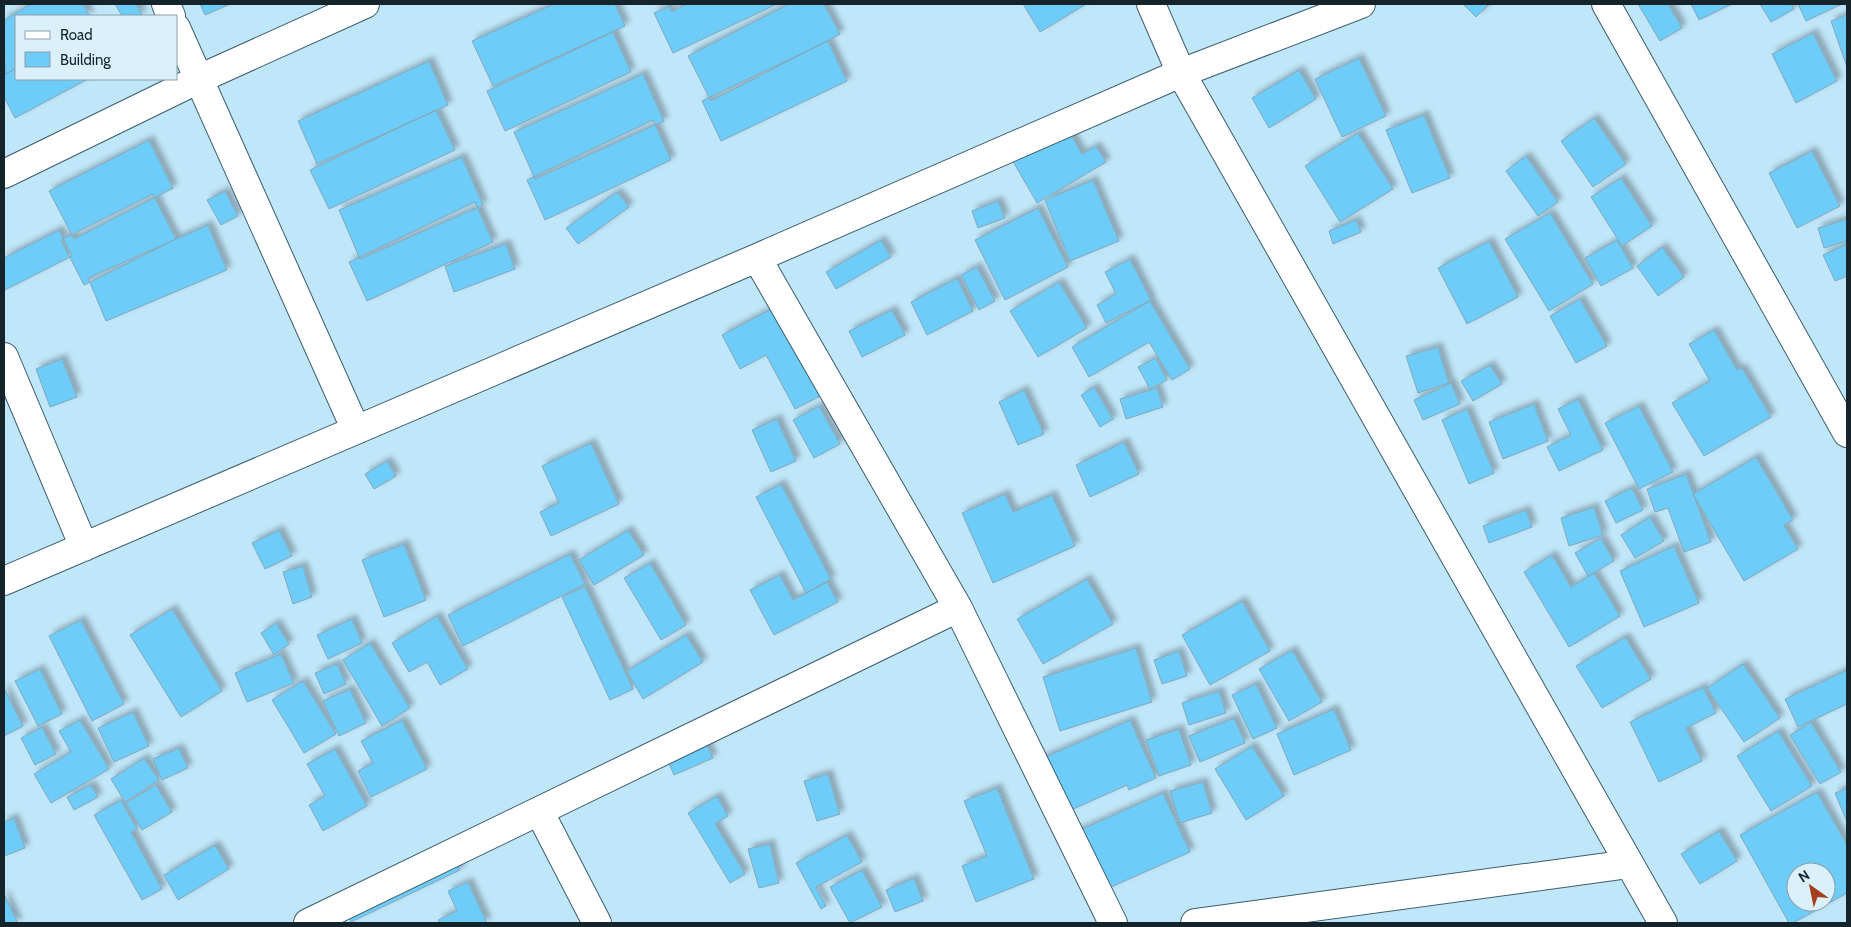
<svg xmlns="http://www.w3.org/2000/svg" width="1851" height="927" font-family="Cabin,sans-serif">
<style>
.building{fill:#6eccf8;stroke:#83a7b9;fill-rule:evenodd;filter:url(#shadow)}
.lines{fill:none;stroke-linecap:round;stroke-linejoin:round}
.minor-casing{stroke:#3b5d6d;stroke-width:30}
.tertiary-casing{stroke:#3b5d6d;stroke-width:30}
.minor{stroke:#fff;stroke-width:28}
.tertiary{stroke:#fff;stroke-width:28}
</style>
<defs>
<filter id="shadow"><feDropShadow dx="4.5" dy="-4.5" stdDeviation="2.5" flood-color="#0004"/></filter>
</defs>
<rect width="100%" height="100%" fill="#c0e6f9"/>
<!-- building -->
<path class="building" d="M 31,4 L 83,4 L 90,16 L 16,16 L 16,68 L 5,75 L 4,20 Z
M 115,4 L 136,4 L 142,14 L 139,16 L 122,16 Z
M 200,4 L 230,4 L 205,15 Z
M 554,4 L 615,4 L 625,26 L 493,86 L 472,41 Z
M 667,4 L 686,4 L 672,12 Z
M 675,4 L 777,4 L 673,53 L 654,13 Z
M 789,4 L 824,4 L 840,34 L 711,101 L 688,56 Z
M 1023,4 L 1086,4 L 1040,32 Z
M 1463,4 L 1489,4 L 1476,17 Z
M 1638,4 L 1668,4 L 1682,28 L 1660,41 Z
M 1691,4 L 1732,4 L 1699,20 Z
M 1760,4 L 1791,4 L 1794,9 L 1771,22 Z
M 1798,4 L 1842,4 L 1806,21 Z
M 1847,15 L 1847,67 L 1831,21 Z
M 613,32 L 631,72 L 505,131 L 487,91 Z
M 1813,33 L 1837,81 L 1796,103 L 1772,54 Z
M 828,41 L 847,81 L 721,141 L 702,101 Z
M 1359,58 L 1386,116 L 1342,137 L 1315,79 Z
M 429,61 L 448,105 L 317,164 L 298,121 Z
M 16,68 L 16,79 L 88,79 L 15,118 L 4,97 L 4,75 Z
M 1299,70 L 1316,99 L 1269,128 L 1252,98 Z
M 643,74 L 664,121 L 535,179 L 514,132 Z
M 436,110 L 455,150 L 329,209 L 310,170 Z
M 1424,115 L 1450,178 L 1412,193 L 1386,130 Z
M 1594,118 L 1626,164 L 1593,187 L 1561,141 Z
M 653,120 L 671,160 L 545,220 L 527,180 Z
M 1066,126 L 1082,154 L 1096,146 L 1106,162 L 1037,203 L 1011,158 Z
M 1358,133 L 1393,189 L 1340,222 L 1305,166 Z
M 149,140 L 173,188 L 74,239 L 49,191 Z
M 1812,151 L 1840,206 L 1797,228 L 1769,173 Z
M 1526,156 L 1558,202 L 1538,216 L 1506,171 Z
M 462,157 L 483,205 L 360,259 L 339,210 Z
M 1621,178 L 1652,226 L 1622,246 L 1591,197 Z
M 1093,180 L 1119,241 L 1070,261 L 1045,200 Z
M 225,191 L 238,216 L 221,225 L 207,200 Z
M 617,192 L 629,207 L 578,244 L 566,228 Z
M 153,194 L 176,239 L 84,285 L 61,240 Z
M 998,201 L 1005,218 L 978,228 L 972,211 Z
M 475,202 L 493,242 L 367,301 L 349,262 Z
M 1038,208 L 1068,267 L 1005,300 L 975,240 Z
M 1550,213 L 1593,284 L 1549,311 L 1505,239 Z
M 1847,219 L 1847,241 L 1824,248 L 1818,228 Z
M 1356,220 L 1361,232 L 1333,244 L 1329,231 Z
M 208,225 L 227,270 L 106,321 L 88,278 Z
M 59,230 L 72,256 L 5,290 L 4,286 L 4,258 Z
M 881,240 L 891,257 L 836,289 L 826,272 Z
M 1617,240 L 1633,268 L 1601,286 L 1585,258 Z
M 1489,241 L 1518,297 L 1467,324 L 1438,268 Z
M 506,244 L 515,269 L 454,292 L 445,266 Z
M 1847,244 L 1847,276 L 1835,281 L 1823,255 Z
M 1662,247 L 1684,277 L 1658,296 L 1637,266 Z
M 1130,259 L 1151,300 L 1106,323 L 1097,305 L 1116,294 L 1105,272 Z
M 977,267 L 995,301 L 979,310 L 961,275 Z
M 957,278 L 973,311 L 927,335 L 911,302 Z
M 1059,282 L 1087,328 L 1038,357 L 1010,311 Z
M 1580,299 L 1607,346 L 1576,363 L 1550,316 Z
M 1150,301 L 1190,369 L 1172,380 L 1149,342 L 1089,377 L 1072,347 Z
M 775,307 L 822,395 L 795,409 L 766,355 L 740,369 L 722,335 Z
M 892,310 L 905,335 L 862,357 L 849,331 Z
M 1714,330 L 1737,370 L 1742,368 L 1771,417 L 1704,456 L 1672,403 L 1710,381 L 1689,344 Z
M 1438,347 L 1449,383 L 1418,393 L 1406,356 Z
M 1156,358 L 1167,380 L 1150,389 L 1138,367 Z
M 62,359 L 77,397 L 50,407 L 36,369 Z
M 1490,365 L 1502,384 L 1473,401 L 1461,381 Z
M 1451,383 L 1460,404 L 1423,420 L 1414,400 Z
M 1094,387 L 1113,419 L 1100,427 L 1081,395 Z
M 1157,388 L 1163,407 L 1126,419 L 1120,399 Z
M 1024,390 L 1044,434 L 1018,445 L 999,402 Z
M 1578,399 L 1603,450 L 1559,471 L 1547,447 L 1571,435 L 1558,409 Z
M 1534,404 L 1548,441 L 1503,459 L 1489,422 Z
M 819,406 L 840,444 L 814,458 L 793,420 Z
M 1639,406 L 1673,472 L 1639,489 L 1605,423 Z
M 1467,409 L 1494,473 L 1469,484 L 1442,420 Z
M 777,419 L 796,461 L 771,472 L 752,430 Z
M 1124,442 L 1139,474 L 1090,497 L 1076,465 Z
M 591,443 L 619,504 L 551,536 L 540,512 L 559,503 L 542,466 Z
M 1756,457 L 1793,520 L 1784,525 L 1798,549 L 1744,581 L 1693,494 Z
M 387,461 L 396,476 L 374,489 L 365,474 Z
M 1686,474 L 1711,542 L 1684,552 L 1668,508 L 1655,512 L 1647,489 Z
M 781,484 L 831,579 L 806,593 L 756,497 Z
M 1632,488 L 1643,510 L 1616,523 L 1605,501 Z
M 1005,494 L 1013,512 L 1052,495 L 1075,546 L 993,583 L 962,513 Z
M 1594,507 L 1603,535 L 1569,546 L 1561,518 Z
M 1526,510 L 1532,527 L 1489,543 L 1483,526 Z
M 1650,517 L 1664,541 L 1635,558 L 1621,535 Z
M 279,530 L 292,556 L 265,569 L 252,543 Z
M 628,530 L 644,555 L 594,585 L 579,560 Z
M 1601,538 L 1614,561 L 1588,576 L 1575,553 Z
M 404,544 L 426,600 L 384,617 L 362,560 Z
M 1674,546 L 1699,603 L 1644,627 L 1620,571 Z
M 570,554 L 585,584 L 463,646 L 448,615 Z
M 1552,555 L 1571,587 L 1594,573 L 1620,616 L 1569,647 L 1524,572 Z
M 650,563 L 686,625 L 661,640 L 624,578 Z
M 303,566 L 312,597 L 293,604 L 283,572 Z
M 780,575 L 793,600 L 827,582 L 838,602 L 774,635 L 750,590 Z
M 1087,579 L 1113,624 L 1043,664 L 1017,619 Z
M 585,586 L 633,689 L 610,700 L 562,597 Z
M 1242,601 L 1270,651 L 1210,685 L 1182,635 Z
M 172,609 L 222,691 L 181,717 L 130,635 Z
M 437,616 L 468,669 L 440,685 L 427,662 L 409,672 L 392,643 Z
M 352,619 L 362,643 L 328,659 L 317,635 Z
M 81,620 L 124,704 L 92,721 L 49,636 Z
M 276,623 L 289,644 L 274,655 L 261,633 Z
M 686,635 L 703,662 L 643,699 L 627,671 Z
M 1625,637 L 1651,679 L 1602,708 L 1576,666 Z
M 370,643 L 410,708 L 382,726 L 343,660 Z
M 1136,648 L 1152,702 L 1060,731 L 1043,677 Z
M 1292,650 L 1322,702 L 1289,721 L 1259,669 Z
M 1179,651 L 1187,676 L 1162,684 L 1154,660 Z
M 281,654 L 294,683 L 247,702 L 235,673 Z
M 337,664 L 346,684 L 324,694 L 315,673 Z
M 1743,664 L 1780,718 L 1744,742 L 1707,688 Z
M 40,669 L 62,714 L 38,726 L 15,681 Z
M 1847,670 L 1847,704 L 1798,727 L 1785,699 Z
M 303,681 L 336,734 L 304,753 L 272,700 Z
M 1256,684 L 1277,728 L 1253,739 L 1232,695 Z
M 1703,687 L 1716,713 L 1686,728 L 1702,761 L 1659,782 L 1630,722 Z
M 4,688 L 23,726 L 4,736 Z
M 350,689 L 366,723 L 339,736 L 323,701 Z
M 1219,691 L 1226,713 L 1189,725 L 1182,703 Z
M 1334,709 L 1351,750 L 1294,775 L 1277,734 Z
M 133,712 L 149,746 L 114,762 L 98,728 Z
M 1234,718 L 1245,743 L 1200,762 L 1189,736 Z
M 80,720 L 109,769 L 51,803 L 34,774 L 71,752 L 59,731 Z
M 402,720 L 427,769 L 371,797 L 358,771 L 373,763 L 361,741 Z
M 1130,720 L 1156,778 L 1129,790 L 1127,785 L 1062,814 L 1038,760 Z
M 1811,722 L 1841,772 L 1820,784 L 1790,735 Z
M 42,727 L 56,754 L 35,765 L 21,738 Z
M 1179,729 L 1191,765 L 1159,776 L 1146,740 Z
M 1778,731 L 1812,786 L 1771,811 L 1737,756 Z
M 704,740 L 713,758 L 674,775 L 666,756 Z
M 1252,746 L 1284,796 L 1246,820 L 1215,769 Z
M 179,748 L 188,768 L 162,780 L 153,759 Z
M 335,749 L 367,806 L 323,831 L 309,805 L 325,796 L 307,764 Z
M 144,758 L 159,780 L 125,802 L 111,779 Z
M 828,774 L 840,814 L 817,821 L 804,781 Z
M 1203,782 L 1212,813 L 1180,823 L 1170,791 Z
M 91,785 L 98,797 L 74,810 L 67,797 Z
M 156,785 L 172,812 L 142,830 L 126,803 Z
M 997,788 L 1034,879 L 976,902 L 962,866 L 987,856 L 964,801 Z
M 1847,788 L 1847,822 L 1835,793 Z
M 1817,792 L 1847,845 L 1847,893 L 1793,923 L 1789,923 L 1740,835 ZM 1796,872 L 1826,872 L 1826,902 L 1796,902 Z
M 1163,793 L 1190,852 L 1095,894 L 1069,835 Z
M 717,796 L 728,816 L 715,824 L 745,874 L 730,883 L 688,813 Z
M 121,800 L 137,829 L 131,832 L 162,889 L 142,900 L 94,815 Z
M 14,818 L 25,848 L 4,856 L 4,822 Z
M 1719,831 L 1737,861 L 1700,884 L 1681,854 Z
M 847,835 L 862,862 L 816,887 L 826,906 L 821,909 L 796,863 Z
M 770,844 L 779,883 L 759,888 L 748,849 Z
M 215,845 L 229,869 L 178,900 L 164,875 Z
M 450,848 L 460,870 L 351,922 L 341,901 Z
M 862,870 L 882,907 L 850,923 L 830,887 Z
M 914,878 L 923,901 L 895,912 L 886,890 Z
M 468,882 L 487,923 L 440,923 L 438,920 L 457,911 L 448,891 Z
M 4,894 L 18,923 L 4,923 Z"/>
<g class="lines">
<!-- minor casing -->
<g class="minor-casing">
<path id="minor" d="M 166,4 L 171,16
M 1606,4 L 1847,433
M 176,28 L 356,430
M 4,174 L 199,79 L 365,4
M 757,258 L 958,608 L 1113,923
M 4,357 L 84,547
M 4,581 L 757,258 L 1181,73 L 1361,4
M 539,811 L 597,923
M 308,923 L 958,608
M 1195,923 L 1629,864"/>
</g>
<!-- tertiary casing -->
<g class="tertiary-casing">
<path id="tertiary" d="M 1151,4 L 1181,73 L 1663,923"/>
</g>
<!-- minor -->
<use href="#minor" class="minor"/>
<!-- tertiary -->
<use href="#tertiary" class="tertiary"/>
</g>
<!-- border -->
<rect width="1851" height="927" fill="none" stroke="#15242b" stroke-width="10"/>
<!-- legend -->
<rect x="15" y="15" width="162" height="65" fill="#daf1fc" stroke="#8b9fa8"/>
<rect x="25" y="31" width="25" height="8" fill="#ffffff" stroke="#8b9fa8"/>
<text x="60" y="40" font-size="15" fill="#15242b">Road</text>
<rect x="25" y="52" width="25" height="15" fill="#6eccf8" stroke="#8b9fa8"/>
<text x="60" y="65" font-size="15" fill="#15242b">Building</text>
<!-- north arrow -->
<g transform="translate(1811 887) rotate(327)"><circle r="24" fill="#daf1fc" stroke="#8b9fa8"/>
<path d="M0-4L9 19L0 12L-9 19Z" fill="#a53e1a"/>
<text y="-8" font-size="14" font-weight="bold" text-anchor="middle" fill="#15242b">N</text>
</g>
</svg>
